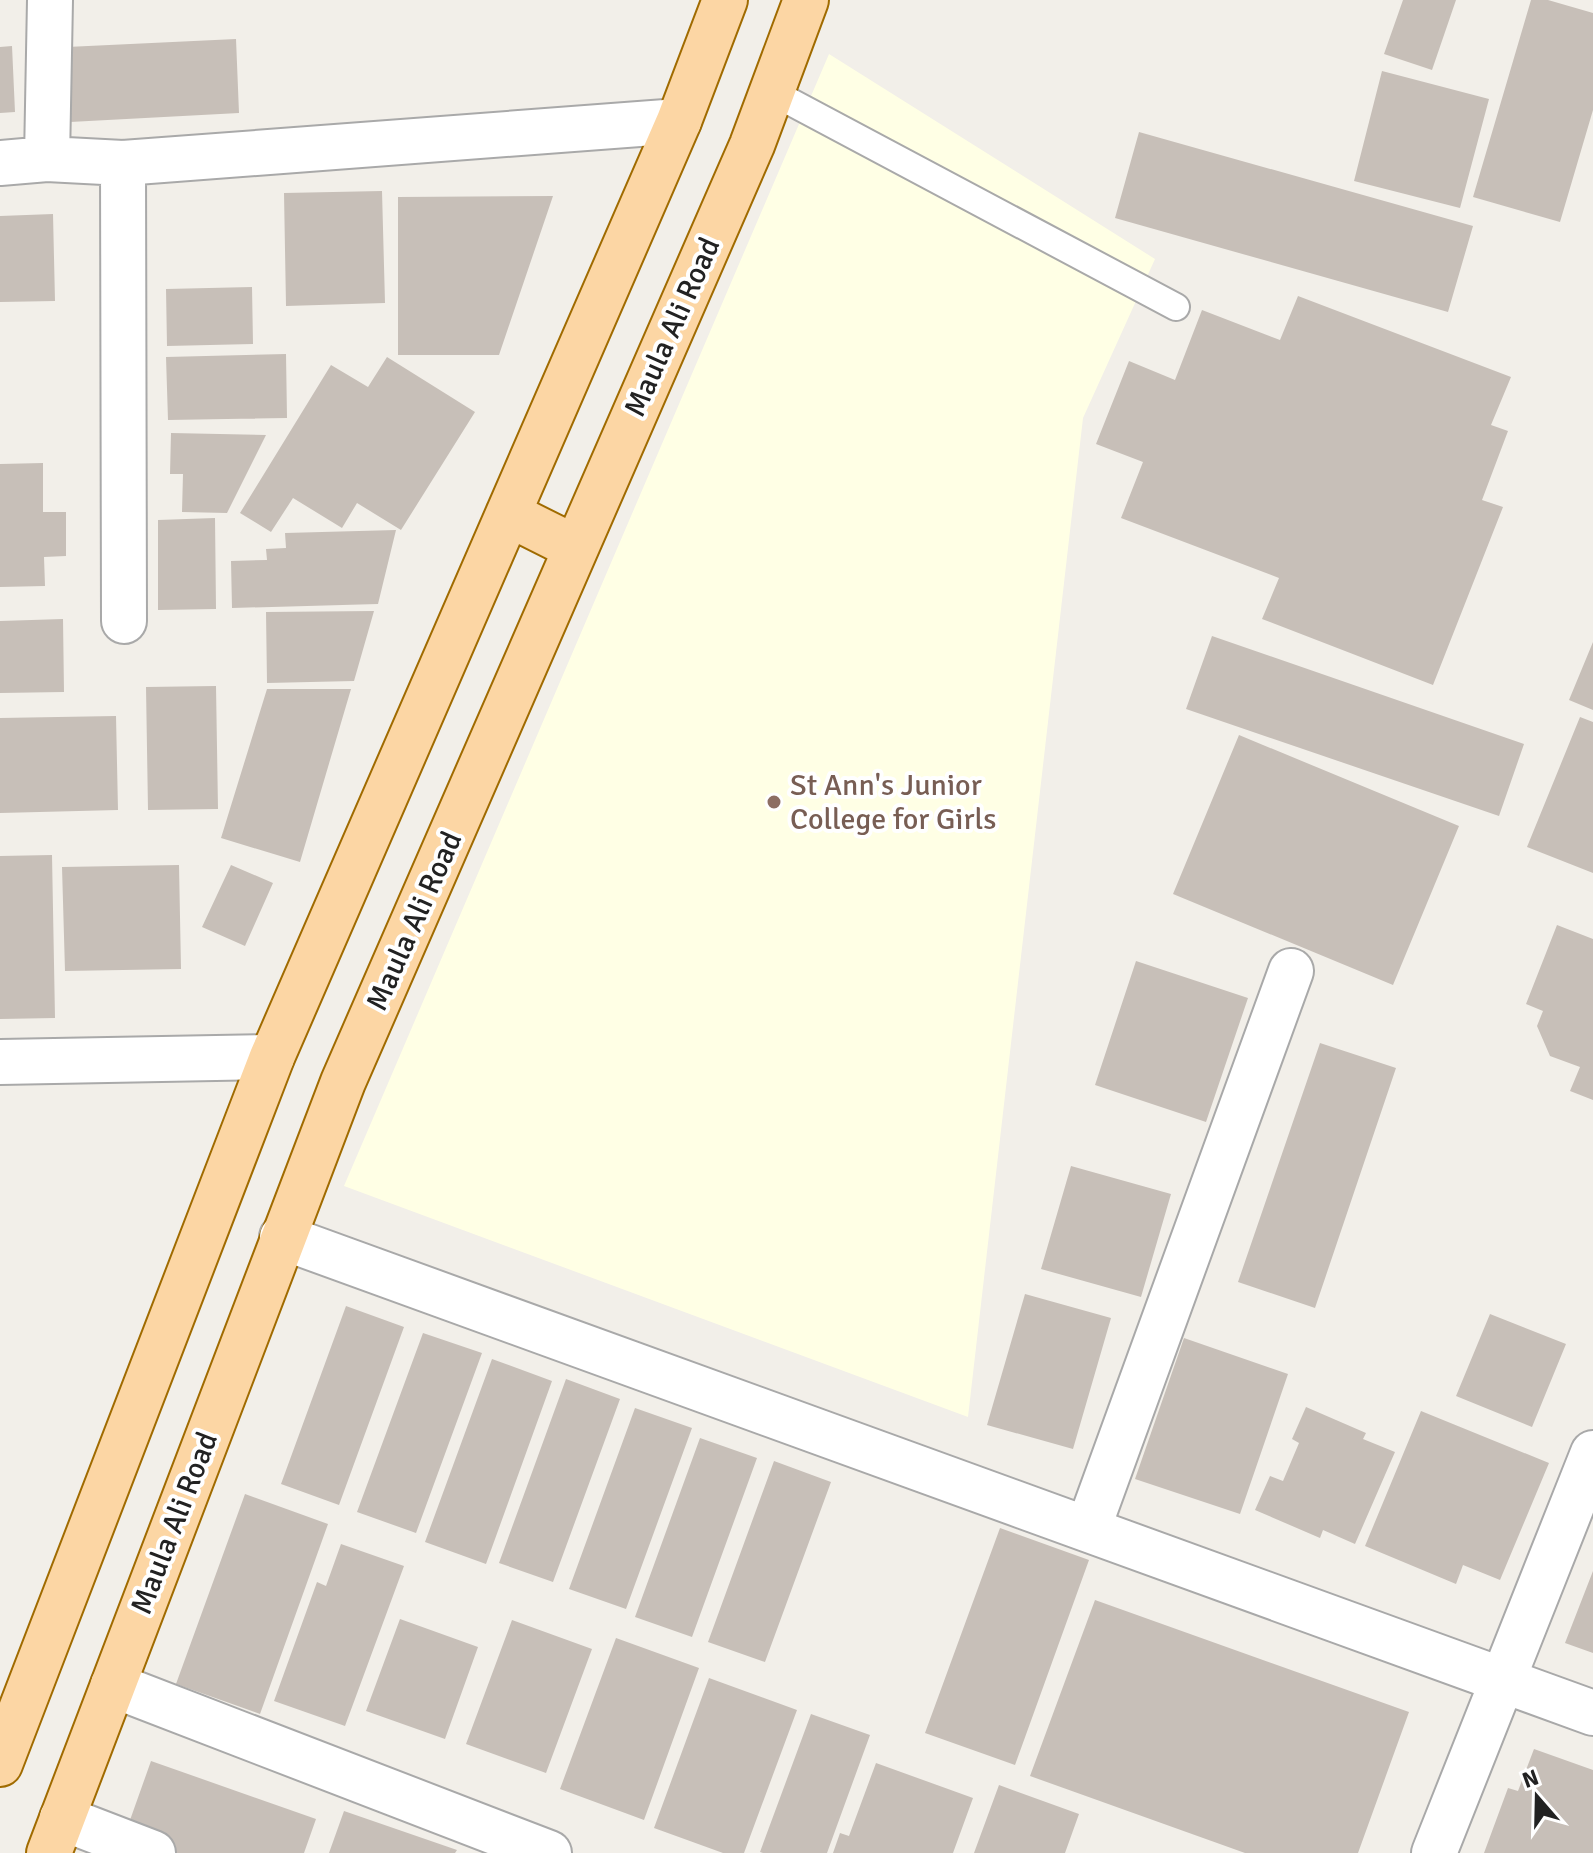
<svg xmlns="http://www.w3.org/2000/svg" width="1593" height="1853" font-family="Signika,sans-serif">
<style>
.education{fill:#ffffe5}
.building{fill:#c7bfb8}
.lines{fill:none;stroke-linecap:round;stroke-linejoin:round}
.service-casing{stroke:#a9a9a9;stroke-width:30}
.minor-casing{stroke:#a9a9a9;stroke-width:48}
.primary-casing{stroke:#a06b00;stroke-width:48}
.service{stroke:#fff;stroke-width:26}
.minor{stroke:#fff;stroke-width:44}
.primary{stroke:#fcd6a4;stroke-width:44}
.education-dot{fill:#8d6e63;stroke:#fff;stroke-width:3}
.labels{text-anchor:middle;stroke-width:8;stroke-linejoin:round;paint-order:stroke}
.street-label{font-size:30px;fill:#222;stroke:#fff}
.education-label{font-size:30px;fill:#785e54;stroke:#fff;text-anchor:start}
</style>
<rect width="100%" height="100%" fill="#f2efe9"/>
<!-- education -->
<path class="education" d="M 829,54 L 1155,259 L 1083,418 L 968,1417 L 344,1186 Z"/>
<!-- building -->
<path class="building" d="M 1403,0 L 1456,0 L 1432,70 L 1384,54 Z
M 1531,0 L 1548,0 L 1593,13 L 1593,110 L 1560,222 L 1473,197 Z
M 236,39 L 239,113 L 70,122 L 67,47 Z
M 12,46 L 15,112 L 0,113 L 0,47 Z
M 1382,71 L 1489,99 L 1460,208 L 1354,181 Z
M 1139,132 L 1473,226 L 1448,312 L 1115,218 Z
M 382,191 L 385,303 L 286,306 L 284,193 Z
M 553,196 L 499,355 L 398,355 L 398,197 Z
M 53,214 L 55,301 L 0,302 L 0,216 Z
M 252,287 L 253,344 L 167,346 L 166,289 Z
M 1298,296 L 1511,377 L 1491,425 L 1508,431 L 1482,500 L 1503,507 L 1433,685 L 1262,619 L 1279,578 L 1121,518 L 1143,462 L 1096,444 L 1129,361 L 1175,380 L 1202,310 L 1280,340 Z
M 286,354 L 287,418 L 168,420 L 166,357 Z
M 387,357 L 475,412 L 401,530 L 357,503 L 342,528 L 293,498 L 271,532 L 240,513 L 331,365 L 368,387 Z
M 171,433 L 266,435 L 227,513 L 182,512 L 183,474 L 170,474 Z
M 43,463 L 43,512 L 66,512 L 66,556 L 44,557 L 45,586 L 0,587 L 0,464 Z
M 215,518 L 216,609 L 158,610 L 158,520 Z
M 396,530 L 378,604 L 232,608 L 231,561 L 267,560 L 266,549 L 286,548 L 285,533 Z
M 374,611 L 354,681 L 267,683 L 266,612 Z
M 63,619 L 64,692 L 0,693 L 0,621 Z
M 1212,636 L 1524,744 L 1499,816 L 1186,709 Z
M 1593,642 L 1593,710 L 1569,700 Z
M 216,686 L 218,809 L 148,810 L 146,687 Z
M 267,689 L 351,689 L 300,862 L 221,838 Z
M 116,716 L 118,810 L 0,813 L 0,718 Z
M 1580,717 L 1593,722 L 1593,873 L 1527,847 Z
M 1239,735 L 1459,826 L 1393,985 L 1173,894 Z
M 52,855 L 55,1018 L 0,1019 L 0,856 Z
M 179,865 L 181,969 L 65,971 L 62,867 Z
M 231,865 L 273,883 L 245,946 L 202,927 Z
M 1557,925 L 1593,939 L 1593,1100 L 1570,1091 L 1580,1067 L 1550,1056 L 1537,1026 L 1543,1011 L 1526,1004 Z
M 1136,961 L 1248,998 L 1206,1122 L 1095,1085 Z
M 1320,1043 L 1396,1068 L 1315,1308 L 1238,1282 Z
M 1071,1166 L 1171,1194 L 1141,1297 L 1041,1269 Z
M 1025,1294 L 1111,1318 L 1073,1449 L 987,1425 Z
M 346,1306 L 404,1327 L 339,1505 L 281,1484 Z
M 1490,1314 L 1566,1344 L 1532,1427 L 1456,1396 Z
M 423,1333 L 482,1353 L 416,1533 L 357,1512 Z
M 1184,1338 L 1288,1374 L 1240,1514 L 1135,1479 Z
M 492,1359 L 552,1381 L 486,1564 L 425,1542 Z
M 566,1379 L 620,1399 L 553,1582 L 499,1563 Z
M 1306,1407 L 1366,1433 L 1363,1439 L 1395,1452 L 1355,1544 L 1323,1530 L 1320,1538 L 1255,1510 L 1270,1476 L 1283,1481 L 1299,1443 L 1292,1439 Z
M 635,1408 L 692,1428 L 626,1609 L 569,1589 Z
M 1421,1411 L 1549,1463 L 1500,1580 L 1463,1565 L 1456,1584 L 1365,1546 Z
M 700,1438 L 757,1458 L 692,1637 L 635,1617 Z
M 774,1461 L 831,1482 L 765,1662 L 708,1642 Z
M 245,1494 L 328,1524 L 260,1714 L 176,1684 Z
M 1000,1528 L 1089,1560 L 1015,1765 L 925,1733 Z
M 341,1544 L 404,1566 L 345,1726 L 274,1701 L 317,1582 L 326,1586 Z
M 1593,1571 L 1593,1653 L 1565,1643 Z
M 1095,1600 L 1409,1712 L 1358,1853 L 1245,1853 L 1030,1776 Z
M 400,1619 L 478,1647 L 445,1739 L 366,1711 Z
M 512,1620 L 592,1649 L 546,1773 L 466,1744 Z
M 616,1638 L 699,1668 L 644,1820 L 560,1789 Z
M 709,1678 L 797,1710 L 744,1853 L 723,1853 L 654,1828 Z
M 811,1714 L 870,1735 L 827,1853 L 763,1853 L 760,1852 Z
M 1534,1749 L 1593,1770 L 1593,1853 L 1484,1853 L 1508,1788 L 1518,1791 Z
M 151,1761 L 316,1819 L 304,1853 L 168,1853 L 124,1837 Z
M 876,1763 L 973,1798 L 953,1853 L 833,1853 L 840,1833 L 849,1836 Z
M 999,1785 L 1079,1814 L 1065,1853 L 974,1853 Z
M 344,1811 L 457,1850 L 455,1853 L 329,1853 Z"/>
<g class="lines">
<!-- service casing -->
<g class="service-casing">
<path id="service" d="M 772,92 L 1176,307"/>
</g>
<!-- minor casing -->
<g class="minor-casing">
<path id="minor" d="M 47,159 L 50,0
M 0,163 L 47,159 L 123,163 L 679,121
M 123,163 L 124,621
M 0,1062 L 272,1057
M 282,1237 L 1593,1713
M 1088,1529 L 1291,971
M 113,1685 L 549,1853
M 62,1818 L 153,1853
M 1434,1853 L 1593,1453"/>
</g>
<!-- primary casing -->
<g class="primary-casing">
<path id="primary" d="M 508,514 L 576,548
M 0,1764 L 272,1057 L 679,121 L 725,0
M 49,1853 L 343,1082 L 752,145 L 806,0"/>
</g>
<!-- service -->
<use href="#service" class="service"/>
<!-- minor -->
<use href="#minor" class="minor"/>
<!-- primary -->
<use href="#primary" class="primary"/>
</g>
<!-- markers -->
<circle class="education-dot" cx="774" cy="802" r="8"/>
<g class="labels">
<!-- street labels -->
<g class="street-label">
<text transform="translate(672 327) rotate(-66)" y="10">Maula Ali Road</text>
<text transform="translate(414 921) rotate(-66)" y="10">Maula Ali Road</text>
<text transform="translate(174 1523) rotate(-69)" y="10">Maula Ali Road</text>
</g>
<!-- education labels -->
<g class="education-label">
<text x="790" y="795">St Ann's Junior<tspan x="790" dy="34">College for Girls</tspan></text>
</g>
</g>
<!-- north arrow -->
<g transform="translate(1537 1797) rotate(340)" stroke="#ffffff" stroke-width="6" paint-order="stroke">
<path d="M0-6L14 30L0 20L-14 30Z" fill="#222222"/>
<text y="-12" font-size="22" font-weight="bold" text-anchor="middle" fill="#222222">N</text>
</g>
</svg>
